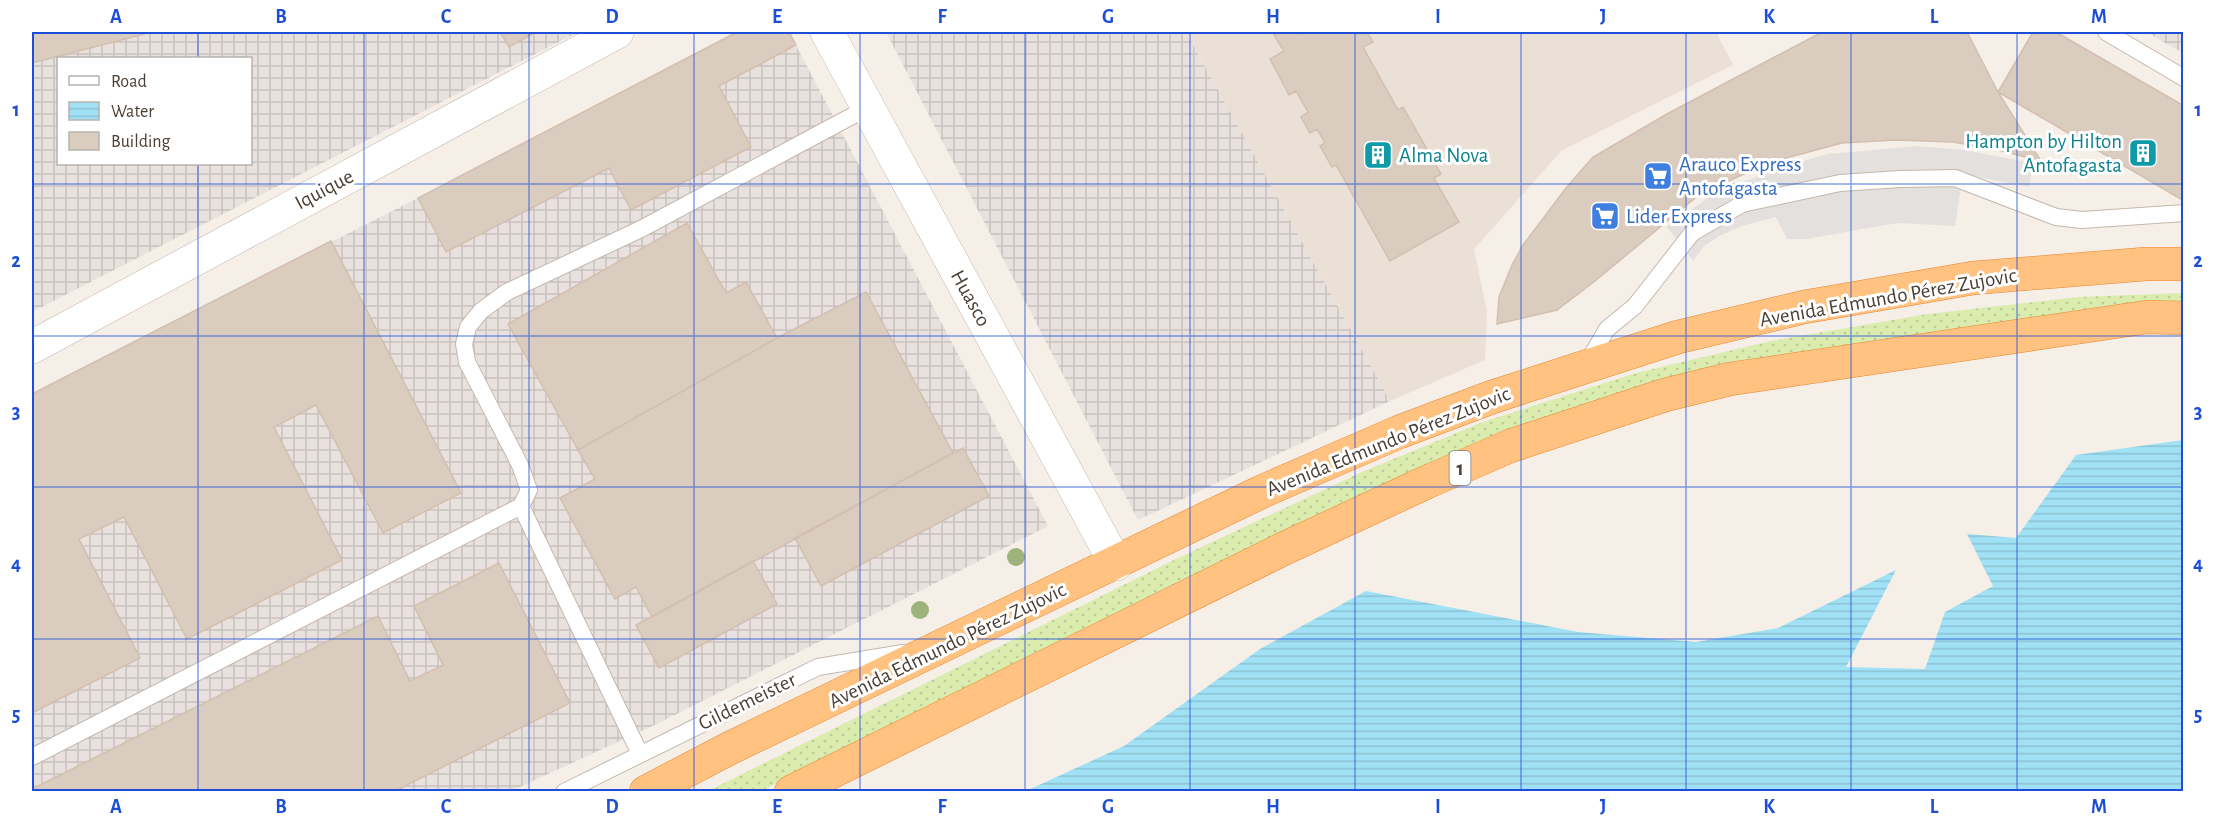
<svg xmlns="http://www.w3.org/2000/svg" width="2215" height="823" font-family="'Alegreya Sans',sans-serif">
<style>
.residential{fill:#eae0d6}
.industrial{fill:url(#industrial-grid);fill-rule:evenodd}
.grass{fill:url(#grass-dots)}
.parking{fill:#e3e0dd}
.water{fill:url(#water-rules)}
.building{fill:#dbccc0;stroke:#d3bfaf;stroke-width:1.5}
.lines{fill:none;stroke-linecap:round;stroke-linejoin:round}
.service-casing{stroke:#c4b8ad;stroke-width:18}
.minor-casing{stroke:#c4b8ad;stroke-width:34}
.tertiary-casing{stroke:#c4b8ad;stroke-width:34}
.trunk-casing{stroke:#e8852f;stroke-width:34}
.service{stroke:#fff;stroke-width:16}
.minor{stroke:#fff;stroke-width:33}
.tertiary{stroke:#fff;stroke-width:33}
.trunk{stroke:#ffc280;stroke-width:33}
.tree{fill:#9eb27c}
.grid{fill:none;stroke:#1d4ed8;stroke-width:1.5;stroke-opacity:0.55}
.labels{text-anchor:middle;stroke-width:6;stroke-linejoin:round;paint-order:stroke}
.shield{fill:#fff;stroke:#807972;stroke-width:1.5}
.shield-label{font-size:20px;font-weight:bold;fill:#493f36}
.culture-label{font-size:21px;fill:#0d838f;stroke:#fff;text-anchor:end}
.shop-label{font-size:21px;fill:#366cbe;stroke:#fff;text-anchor:start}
.street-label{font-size:21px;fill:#493f36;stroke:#fff}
.neatline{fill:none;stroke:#1d4ed8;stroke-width:2}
.grid-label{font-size:20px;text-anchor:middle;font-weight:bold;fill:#1d4ed8}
</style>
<defs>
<pattern id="industrial-grid" width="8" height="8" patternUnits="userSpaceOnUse" patternTransform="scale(1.5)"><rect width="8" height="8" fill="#e8e1dd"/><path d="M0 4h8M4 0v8" fill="none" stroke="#c8c2be"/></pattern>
<pattern id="grass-dots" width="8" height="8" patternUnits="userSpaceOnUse" patternTransform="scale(1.5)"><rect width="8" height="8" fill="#dbecaf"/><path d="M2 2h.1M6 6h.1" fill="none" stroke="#bdcb97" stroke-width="1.8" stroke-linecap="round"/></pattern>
<pattern id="water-rules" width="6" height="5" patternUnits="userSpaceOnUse" patternTransform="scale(1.5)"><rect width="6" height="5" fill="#a1e1f5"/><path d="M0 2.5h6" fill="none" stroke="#8cc2d3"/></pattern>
</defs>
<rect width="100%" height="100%" fill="#f5efe8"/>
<!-- residential -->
<path class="residential" d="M 1186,32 L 1716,32 L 1733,65 L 1561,151 L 1474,249 L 1487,312 L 1485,360 L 1390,401 Z"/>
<!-- industrial -->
<path class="industrial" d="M 32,32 L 578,32 L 32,312 ZM 58,58 L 250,58 L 250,164 L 58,164 Z
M 737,32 L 789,32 L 1048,526 L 659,723 L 511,791 L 32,792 L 32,394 L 418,198 Z
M 886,32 L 1186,32 L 1390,401 L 1138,520 Z
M 2146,32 L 2183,32 L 2183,53 Z"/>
<!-- grass -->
<path class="grass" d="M 2183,293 L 2183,310 L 1600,402 L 1061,645 L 761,791 L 706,792 L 1178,558 L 1362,472 L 1483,422 L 1636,373 L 1771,341 L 1928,314 L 2078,297 Z"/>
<!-- parking -->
<path class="parking" d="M 1918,146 L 1964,150 L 2033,163 L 2029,187 L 1963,174 L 1955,226 L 1898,223 L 1805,239 L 1787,239 L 1776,217 L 1745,225 L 1721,235 L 1704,246 L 1693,261 L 1667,227 L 1716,192 L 1785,166 L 1828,154 Z"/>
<!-- water -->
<path class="water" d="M 2183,440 L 2183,791 L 1026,791 L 1124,746 L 1260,649 L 1366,591 L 1578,632 L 1696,642 L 1778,628 L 1896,570 L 1846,667 L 1925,669 L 1945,612 L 1993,586 L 1967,534 L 2016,538 L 2076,455 Z"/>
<!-- building -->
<path class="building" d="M 32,32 L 152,32 L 32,63 Z
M 500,32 L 536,32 L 509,47 Z
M 737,32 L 789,32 L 796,45 L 719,86 L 751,147 L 631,210 L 609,168 L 446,252 L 418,198 Z
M 1281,32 L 1299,32 L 1300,34 L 1304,32 L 1367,32 L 1373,42 L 1363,47 L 1398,110 L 1403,107 L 1441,174 L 1434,178 L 1459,222 L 1390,261 L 1336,165 L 1332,167 L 1320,146 L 1325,143 L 1317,129 L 1310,133 L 1301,117 L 1308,112 L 1296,91 L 1289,95 L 1270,59 L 1284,51 L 1274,35 Z
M 1822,32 L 1967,32 L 1998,92 L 2041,161 L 1998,150 L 1953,142 L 1896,140 L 1842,143 L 1768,163 L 1700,194 L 1595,281 L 1557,310 L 1497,324 L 1499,297 L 1512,265 L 1523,245 L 1566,188 L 1593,157 L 1667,114 Z
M 2033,32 L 2056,32 L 2184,106 L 2184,201 L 1998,92 Z
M 687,223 L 726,293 L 746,282 L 777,338 L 578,450 L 508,324 Z
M 331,241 L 461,493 L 383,533 L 316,405 L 274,427 L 342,560 L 187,639 L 124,517 L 79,539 L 140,658 L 32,713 L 32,394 Z
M 866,292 L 953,453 L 652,617 L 636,587 L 615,599 L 560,498 L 595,479 L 578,450 L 777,338 Z
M 963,448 L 989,496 L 821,586 L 795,538 Z
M 753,561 L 777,604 L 659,668 L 636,625 Z
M 499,563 L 570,703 L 393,792 L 316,790 L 313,792 L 32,792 L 32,789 L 378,616 L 410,681 L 443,665 L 414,606 Z"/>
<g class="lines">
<!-- service casing -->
<g class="service-casing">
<path id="service" d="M 2106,32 L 2184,78
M 1586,365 L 1607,329 L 1635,306 L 1692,233 L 1742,204 L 1840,183 L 1900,179 L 1955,178 L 2056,217 L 2082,220 L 2184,213
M 521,506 L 640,754
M 32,757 L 521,506 L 529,490 L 520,465 L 467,362 L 464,344 L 468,327 L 481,311 L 507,292 L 641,229 L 867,108
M 564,792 L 818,667 L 903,653"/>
</g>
<!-- minor casing -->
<g class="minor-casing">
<path id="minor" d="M 827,32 L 1116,564"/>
</g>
<!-- tertiary casing -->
<g class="tertiary-casing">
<path id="tertiary" d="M 32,347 L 617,32"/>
</g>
<!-- trunk casing -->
<g class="trunk-casing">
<path id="trunk" d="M 646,792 L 730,748 L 1261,492 L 1399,432 L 1492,397 L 1678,337 L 1804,307 L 1973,278 L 2146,264 L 2184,264
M 791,792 L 1283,549 L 1427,482 L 1510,446 L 1665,395 L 1730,379 L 2147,317 L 2184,318"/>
</g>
<!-- service -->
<use href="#service" class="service"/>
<!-- minor -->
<use href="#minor" class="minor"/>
<!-- tertiary -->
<use href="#tertiary" class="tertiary"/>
<!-- trunk -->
<use href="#trunk" class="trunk"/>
</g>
<!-- trees -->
<g class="tree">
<circle cx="1016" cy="557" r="9"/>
<circle cx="920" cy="610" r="9"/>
</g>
<!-- grid -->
<path class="grid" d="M 198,32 L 198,58M 364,32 L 364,792M 529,32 L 529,792M 694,32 L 694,792M 860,32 L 860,792M 1025,32 L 1025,792M 1190,32 L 1190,792M 1355,32 L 1355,792M 1521,32 L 1521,792M 1686,32 L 1686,792M 1851,32 L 1851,792M 2017,32 L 2017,792M 198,164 L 198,792M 32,184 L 2184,184M 32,336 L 2184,336M 32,487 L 2184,487M 32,639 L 2184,639"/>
<!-- icons -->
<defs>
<g id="building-square" transform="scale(1.5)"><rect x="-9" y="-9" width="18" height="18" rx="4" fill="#0f9aa8" stroke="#fff"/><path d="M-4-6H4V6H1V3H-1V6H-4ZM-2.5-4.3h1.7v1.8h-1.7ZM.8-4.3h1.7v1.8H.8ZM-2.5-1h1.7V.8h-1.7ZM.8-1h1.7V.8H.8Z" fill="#fff"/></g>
<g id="supermarket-square" transform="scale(1.5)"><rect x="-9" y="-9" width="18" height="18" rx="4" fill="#3f7fe0" stroke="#fff"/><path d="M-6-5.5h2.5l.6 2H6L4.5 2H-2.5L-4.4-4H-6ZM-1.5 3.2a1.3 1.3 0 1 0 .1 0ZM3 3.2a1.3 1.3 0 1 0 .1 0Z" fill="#fff"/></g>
</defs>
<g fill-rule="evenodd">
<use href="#building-square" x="2143" y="153"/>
<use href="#building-square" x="1378" y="155"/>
<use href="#supermarket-square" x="1658" y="176"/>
<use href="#supermarket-square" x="1605" y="216"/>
</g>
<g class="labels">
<!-- shield labels -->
<rect class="shield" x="1449.5" y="451" width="21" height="34" rx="4.5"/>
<g class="shield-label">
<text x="1460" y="475">1</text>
</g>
<!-- culture labels -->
<g class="culture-label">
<text x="2122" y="148">Hampton by Hilton<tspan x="2122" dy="24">Antofagasta</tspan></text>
<text x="1399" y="162" text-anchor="start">Alma Nova</text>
</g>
<!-- shop labels -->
<g class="shop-label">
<text x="1679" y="171">Arauco Express<tspan x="1679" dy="24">Antofagasta</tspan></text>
<text x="1626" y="223">Lider Express</text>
</g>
<!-- street labels -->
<g class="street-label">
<text transform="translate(324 189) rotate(-28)" y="7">Iquique</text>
<text transform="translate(1888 297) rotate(-10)" y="7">Avenida Edmundo Pérez Zujovic</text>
<text transform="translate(971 298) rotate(61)" y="7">Huasco</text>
<text transform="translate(1388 441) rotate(-22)" y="7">Avenida Edmundo Pérez Zujovic</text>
<text transform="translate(947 645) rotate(-26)" y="7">Avenida Edmundo Pérez Zujovic</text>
<text transform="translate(747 701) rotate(-26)" y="7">Gildemeister</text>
</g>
</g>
<!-- border -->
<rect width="2215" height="823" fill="none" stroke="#ffffff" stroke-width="66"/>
<!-- legend -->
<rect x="57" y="57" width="195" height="108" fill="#ffffff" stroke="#b6b2af" stroke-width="1.5"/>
<rect x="69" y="76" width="30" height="9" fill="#ffffff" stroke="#b6b2af" stroke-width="1.5"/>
<text x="111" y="87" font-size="18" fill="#493f36">Road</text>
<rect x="69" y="102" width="30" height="18" fill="url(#water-rules)" stroke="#b6b2af" stroke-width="1.5"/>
<text x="111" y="117" font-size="18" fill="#493f36">Water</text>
<rect x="69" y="132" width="30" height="18" fill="#dbccc0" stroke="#b6b2af" stroke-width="1.5"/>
<text x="111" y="147" font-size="18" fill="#493f36">Building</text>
<rect x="33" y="33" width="2149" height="757" class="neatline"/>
<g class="grid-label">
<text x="116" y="23">A</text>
<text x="281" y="23">B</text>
<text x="446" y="23">C</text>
<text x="612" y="23">D</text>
<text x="777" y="23">E</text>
<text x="942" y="23">F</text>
<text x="1108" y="23">G</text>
<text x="1273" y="23">H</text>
<text x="1438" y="23">I</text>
<text x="1603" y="23">J</text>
<text x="1769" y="23">K</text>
<text x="1934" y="23">L</text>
<text x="2099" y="23">M</text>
<text x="16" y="116">1</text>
<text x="2198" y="116">1</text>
<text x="16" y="267">2</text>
<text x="2198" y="267">2</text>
<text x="16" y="418">3</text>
<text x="2198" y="418">3</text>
<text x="16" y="570">4</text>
<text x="2198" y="570">4</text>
<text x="16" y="721">5</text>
<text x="2198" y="721">5</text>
<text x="116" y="813">A</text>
<text x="281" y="813">B</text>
<text x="446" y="813">C</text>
<text x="612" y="813">D</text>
<text x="777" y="813">E</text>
<text x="942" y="813">F</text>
<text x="1108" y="813">G</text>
<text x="1273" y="813">H</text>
<text x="1438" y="813">I</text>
<text x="1603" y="813">J</text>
<text x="1769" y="813">K</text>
<text x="1934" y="813">L</text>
<text x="2099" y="813">M</text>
</g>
</svg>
